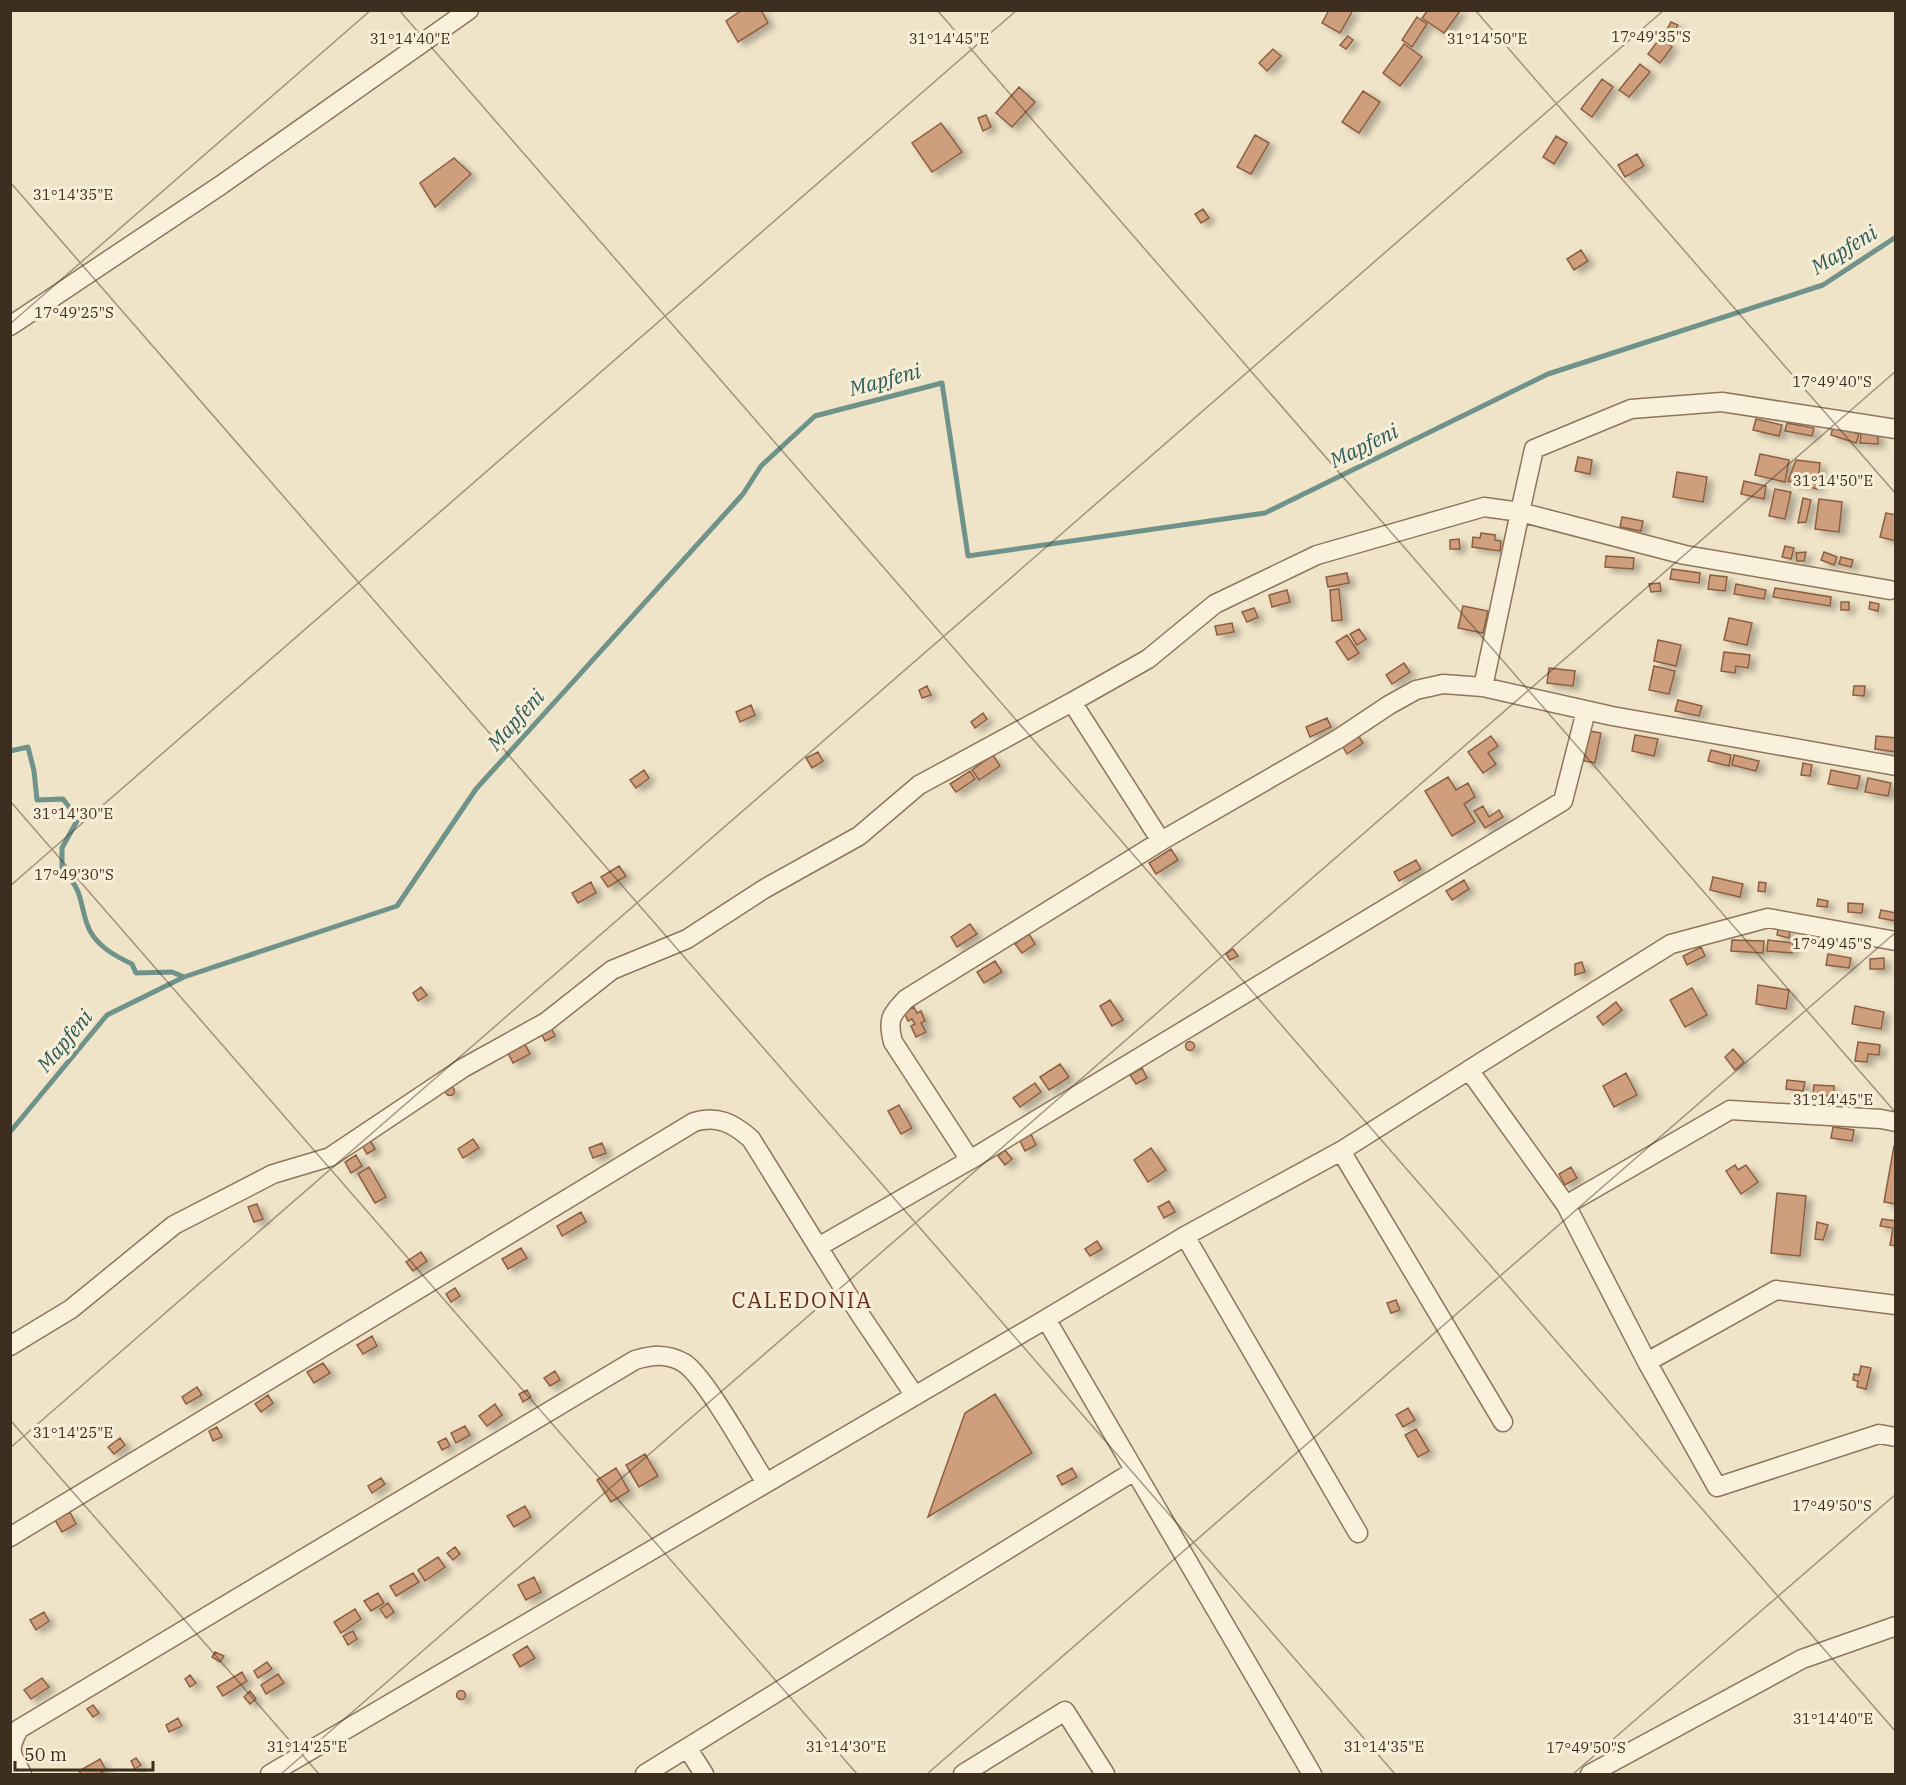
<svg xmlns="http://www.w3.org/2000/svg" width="1906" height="1785" font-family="'IBM Plex Serif',serif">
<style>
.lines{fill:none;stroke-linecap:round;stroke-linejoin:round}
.stream{stroke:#6f938a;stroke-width:5}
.building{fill:#cf9f7d;stroke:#8d5f41;stroke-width:1.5;filter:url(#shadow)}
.street-casing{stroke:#8d765c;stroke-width:21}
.street{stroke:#faf1dc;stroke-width:18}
.ticks{fill:none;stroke:#3d2e20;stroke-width:1.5;stroke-opacity:0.45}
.labels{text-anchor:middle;stroke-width:6;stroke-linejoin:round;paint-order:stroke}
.water-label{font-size:21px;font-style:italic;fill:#2f5d5a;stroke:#f7eed8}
.quarter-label{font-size:22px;letter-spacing:1.5px;fill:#6b2e1e;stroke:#f7eed8}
.ticks-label{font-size:15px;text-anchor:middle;fill:#3d2e20;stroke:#f7eed8;stroke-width:6;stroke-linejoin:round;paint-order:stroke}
</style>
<defs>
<filter id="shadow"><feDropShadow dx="6" dy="4" stdDeviation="3" flood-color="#0004"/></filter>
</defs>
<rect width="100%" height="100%" fill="#f0e4c8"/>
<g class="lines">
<!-- stream -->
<path class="stream" d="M 10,751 L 28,747 L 34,771 L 37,800 L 63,799 L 78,819 L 62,848 L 62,869 C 84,893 78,897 87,924 C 94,945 115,956 132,964 L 136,973 L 172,972 L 184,977
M 10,1132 L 107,1015 L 184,977 L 397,906 L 476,789 L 743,494 L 761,466 L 815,416 L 942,383 L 968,556 L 1265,513 L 1548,374 L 1823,285 L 1896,237"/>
</g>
<!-- building -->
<path class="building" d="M 742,10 L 761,10 L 768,23 L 738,42 L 726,21 Z
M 1329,10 L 1353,10 L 1340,33 L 1322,23 Z
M 1428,10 L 1459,10 L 1460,11 L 1444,33 L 1422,18 Z
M 1417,17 L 1427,24 L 1412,47 L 1402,40 Z
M 1671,22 L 1678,25 L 1673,34 L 1666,31 Z
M 1348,36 L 1353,40 L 1346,49 L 1340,45 Z
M 1660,38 L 1672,47 L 1660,63 L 1648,54 Z
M 1404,44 L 1422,57 L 1400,86 L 1383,73 Z
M 1273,49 L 1281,56 L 1267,71 L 1259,63 Z
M 1640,64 L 1650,72 L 1629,97 L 1619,90 Z
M 1602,79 L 1613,87 L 1592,117 L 1581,109 Z
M 1019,87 L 1035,102 L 1012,127 L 996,113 Z
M 1363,91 L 1380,102 L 1359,133 L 1342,122 Z
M 986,115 L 991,127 L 983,131 L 978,118 Z
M 941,123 L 962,152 L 932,172 L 912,143 Z
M 1255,135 L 1269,143 L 1251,174 L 1237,167 Z
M 1556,136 L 1567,143 L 1554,164 L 1543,157 Z
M 1637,154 L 1644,166 L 1625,177 L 1618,165 Z
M 454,158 L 471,174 L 435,207 L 420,183 Z
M 1203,209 L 1209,218 L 1201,223 L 1195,214 Z
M 1581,250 L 1588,261 L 1574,270 L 1567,259 Z
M 1756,419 L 1782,425 L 1779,436 L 1753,430 Z
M 1787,423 L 1814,428 L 1812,436 L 1785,431 Z
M 1833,427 L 1859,434 L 1856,443 L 1831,435 Z
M 1861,433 L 1878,434 L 1878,444 L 1860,443 Z
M 1760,454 L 1789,460 L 1785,482 L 1755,475 Z
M 1578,457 L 1592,460 L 1590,474 L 1575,471 Z
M 1796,460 L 1820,463 L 1817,489 L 1788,481 Z
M 1677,472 L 1707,477 L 1703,502 L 1673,497 Z
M 1744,481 L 1766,486 L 1764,499 L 1741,494 Z
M 1775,489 L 1791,492 L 1785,519 L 1769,516 Z
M 1803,498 L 1811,500 L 1806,522 L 1798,523 Z
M 1819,499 L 1842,502 L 1839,532 L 1815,529 Z
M 1886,513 L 1896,515 L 1896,541 L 1880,537 Z
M 1622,517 L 1643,521 L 1641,531 L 1620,527 Z
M 1481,533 L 1495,535 L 1495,540 L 1501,541 L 1500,551 L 1472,547 L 1473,537 L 1480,538 Z
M 1459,539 L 1460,549 L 1450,549 L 1450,540 Z
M 1785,546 L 1794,548 L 1791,559 L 1782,557 Z
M 1806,552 L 1804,561 L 1797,561 L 1796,553 Z
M 1824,552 L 1837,557 L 1834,565 L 1821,560 Z
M 1606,556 L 1634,558 L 1633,569 L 1605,567 Z
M 1841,557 L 1853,560 L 1851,567 L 1839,564 Z
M 1672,569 L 1700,573 L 1699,583 L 1670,579 Z
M 1347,573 L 1349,583 L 1328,587 L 1326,577 Z
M 1710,575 L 1727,577 L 1725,591 L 1708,589 Z
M 1660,583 L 1661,591 L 1651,592 L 1649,584 Z
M 1736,584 L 1766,590 L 1764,599 L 1734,594 Z
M 1775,588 L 1831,597 L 1830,606 L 1773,597 Z
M 1339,589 L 1342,620 L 1332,621 L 1330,590 Z
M 1287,590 L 1290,602 L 1272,607 L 1269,595 Z
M 1841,602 L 1849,602 L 1849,610 L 1841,610 Z
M 1870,602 L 1879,604 L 1878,611 L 1869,609 Z
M 1463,606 L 1488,611 L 1483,633 L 1458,628 Z
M 1254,608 L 1258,617 L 1247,622 L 1242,612 Z
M 1729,618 L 1752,623 L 1747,645 L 1724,640 Z
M 1232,623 L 1234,632 L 1217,635 L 1215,626 Z
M 1359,629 L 1366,639 L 1357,645 L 1350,634 Z
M 1347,635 L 1359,653 L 1348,660 L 1336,642 Z
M 1658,640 L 1681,645 L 1676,666 L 1654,661 Z
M 1724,652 L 1750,655 L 1748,668 L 1736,666 L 1735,673 L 1721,671 Z
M 1404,663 L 1410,672 L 1392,684 L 1386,675 Z
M 1654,666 L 1675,671 L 1669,694 L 1649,690 Z
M 1549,668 L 1575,671 L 1573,686 L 1547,683 Z
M 927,686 L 931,695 L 922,698 L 919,690 Z
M 1854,686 L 1865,686 L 1864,696 L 1853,695 Z
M 1678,700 L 1702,706 L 1699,716 L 1675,711 Z
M 751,705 L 755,715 L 740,722 L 736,712 Z
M 983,713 L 987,719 L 975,728 L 971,722 Z
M 1327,718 L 1331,727 L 1310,737 L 1306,727 Z
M 1590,731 L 1601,733 L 1595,763 L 1584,761 Z
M 1358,735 L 1363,743 L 1347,754 L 1342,745 Z
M 1635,735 L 1658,739 L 1654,756 L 1632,751 Z
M 1491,736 L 1498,746 L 1488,753 L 1496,764 L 1483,773 L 1468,752 Z
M 1876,736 L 1896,738 L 1896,752 L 1875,749 Z
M 1711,750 L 1731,755 L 1729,766 L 1708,761 Z
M 818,752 L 823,761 L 812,768 L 806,758 Z
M 993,755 L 1000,766 L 979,780 L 972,770 Z
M 1734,755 L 1759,761 L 1756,771 L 1732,765 Z
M 1803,763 L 1812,765 L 1810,776 L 1801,775 Z
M 644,770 L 649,778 L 636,788 L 630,780 Z
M 1831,770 L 1860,776 L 1857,789 L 1828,784 Z
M 970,771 L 975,779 L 956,792 L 950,784 Z
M 1448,777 L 1456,790 L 1468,783 L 1475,797 L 1464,804 L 1475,822 L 1452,836 L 1425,791 Z
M 1868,778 L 1891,783 L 1888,796 L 1865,792 Z
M 1483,806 L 1489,817 L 1499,810 L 1503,817 L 1485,828 L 1474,811 Z
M 1171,849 L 1178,860 L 1156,874 L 1149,863 Z
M 1416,860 L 1421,869 L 1399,881 L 1394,872 Z
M 619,866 L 626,876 L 608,887 L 601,877 Z
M 1713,877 L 1743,884 L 1740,897 L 1710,890 Z
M 1464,880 L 1469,889 L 1452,900 L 1446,891 Z
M 591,882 L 596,893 L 578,903 L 572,893 Z
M 1759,882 L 1766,883 L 1765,892 L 1758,891 Z
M 1818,899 L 1828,901 L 1827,907 L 1817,906 Z
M 1848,903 L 1863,904 L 1862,913 L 1848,912 Z
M 1881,910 L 1896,913 L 1896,921 L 1879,918 Z
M 970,924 L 977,934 L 957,947 L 951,937 Z
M 1778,929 L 1790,931 L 1789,938 L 1777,935 Z
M 1029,934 L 1035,944 L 1022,953 L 1015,944 Z
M 1732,940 L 1764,941 L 1763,953 L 1731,951 Z
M 1768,940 L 1793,943 L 1792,953 L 1767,951 Z
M 1701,947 L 1705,956 L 1687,965 L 1683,956 Z
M 1233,949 L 1238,956 L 1230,960 L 1226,954 Z
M 1828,954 L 1851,958 L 1849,968 L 1826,965 Z
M 1884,958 L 1884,969 L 1870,969 L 1870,959 Z
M 995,961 L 1002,972 L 984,983 L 977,972 Z
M 1582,962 L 1585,972 L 1575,975 L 1575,964 Z
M 1758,985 L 1789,990 L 1786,1009 L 1756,1004 Z
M 421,987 L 427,995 L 418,1001 L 413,993 Z
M 1692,988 L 1707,1015 L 1685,1027 L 1670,1000 Z
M 1110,1000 L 1123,1020 L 1112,1026 L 1100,1006 Z
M 1616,1002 L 1622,1010 L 1603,1025 L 1597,1017 Z
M 1855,1006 L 1884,1012 L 1881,1029 L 1852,1024 Z
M 914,1007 L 917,1013 L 921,1011 L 925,1021 L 921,1023 L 926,1032 L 916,1037 L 911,1026 L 915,1024 L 912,1019 L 908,1021 L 904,1012 Z
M 550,1026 L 555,1036 L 545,1041 L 540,1031 Z
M1185.5 1046a4.5 4.5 0 1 1 9 0a4.5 4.5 0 1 1-9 0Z
M 1858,1042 L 1880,1045 L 1879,1055 L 1868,1054 L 1867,1062 L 1855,1061 Z
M 525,1044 L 530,1054 L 513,1063 L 508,1053 Z
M 1733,1049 L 1744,1062 L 1735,1070 L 1725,1057 Z
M 1060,1064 L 1069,1077 L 1049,1090 L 1040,1077 Z
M 1142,1068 L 1147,1078 L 1136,1084 L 1130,1075 Z
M 1626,1073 L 1637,1095 L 1614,1107 L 1603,1086 Z
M 1787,1080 L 1805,1082 L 1803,1091 L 1786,1089 Z
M 1035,1083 L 1041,1092 L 1020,1107 L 1013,1098 Z
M 1814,1085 L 1834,1086 L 1834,1096 L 1813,1095 Z
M445.5 1091a4.5 4.5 0 1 1 9 0a4.5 4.5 0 1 1-9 0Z
M 899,1105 L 912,1128 L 901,1134 L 888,1111 Z
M 1833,1127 L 1854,1130 L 1852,1141 L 1831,1138 Z
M 1031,1134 L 1036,1145 L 1025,1151 L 1020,1141 Z
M 368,1137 L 375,1149 L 367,1154 L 360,1142 Z
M 473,1139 L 479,1148 L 463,1158 L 458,1149 Z
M 602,1143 L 606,1153 L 593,1158 L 589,1148 Z
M 1894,1146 L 1896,1146 L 1896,1204 L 1884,1202 Z
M 1151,1148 L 1166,1170 L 1148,1182 L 1134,1160 Z
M 1005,1150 L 1012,1159 L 1005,1165 L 998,1156 Z
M 356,1155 L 362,1166 L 351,1173 L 345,1162 Z
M 1735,1165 L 1738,1170 L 1746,1165 L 1758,1182 L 1741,1194 L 1726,1171 Z
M 369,1167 L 386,1197 L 375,1203 L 358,1174 Z
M 1571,1167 L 1577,1178 L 1565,1185 L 1559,1174 Z
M 1777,1193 L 1806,1196 L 1800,1256 L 1771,1253 Z
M 1169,1201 L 1175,1212 L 1164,1218 L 1158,1207 Z
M 257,1204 L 263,1219 L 254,1222 L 248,1207 Z
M 581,1212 L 586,1222 L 562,1236 L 557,1226 Z
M 1882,1219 L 1896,1221 L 1896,1246 L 1890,1245 L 1893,1228 L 1880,1226 Z
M 1817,1222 L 1828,1225 L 1823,1240 L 1815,1239 Z
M 1097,1241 L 1102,1249 L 1090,1256 L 1085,1249 Z
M 521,1248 L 527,1258 L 508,1269 L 502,1259 Z
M 421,1252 L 427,1261 L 413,1271 L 406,1262 Z
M 455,1288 L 460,1296 L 451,1302 L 446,1294 Z
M 1396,1300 L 1400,1310 L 1391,1313 L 1387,1303 Z
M 372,1336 L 377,1346 L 363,1354 L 357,1345 Z
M 323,1363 L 330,1373 L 314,1383 L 307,1372 Z
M 1861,1366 L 1871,1368 L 1866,1389 L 1857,1387 L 1858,1381 L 1853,1380 L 1854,1374 L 1859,1375 Z
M 555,1371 L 560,1380 L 550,1386 L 544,1378 Z
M 197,1387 L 202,1395 L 186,1404 L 182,1397 Z
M 527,1390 L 531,1397 L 523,1402 L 519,1394 Z
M 995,1394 L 1032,1453 L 928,1517 L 965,1413 Z
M 268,1395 L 273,1403 L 261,1412 L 255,1404 Z
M 495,1404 L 502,1415 L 487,1426 L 479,1416 Z
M 1408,1408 L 1415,1420 L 1403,1427 L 1396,1415 Z
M 465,1426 L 470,1435 L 456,1443 L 451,1433 Z
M 217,1427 L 222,1437 L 213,1441 L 209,1431 Z
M 1416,1429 L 1429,1451 L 1418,1457 L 1405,1435 Z
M 120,1438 L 125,1445 L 114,1454 L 108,1447 Z
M 446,1438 L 450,1446 L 442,1450 L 438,1442 Z
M 645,1454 L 658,1476 L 639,1487 L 626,1465 Z
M 616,1468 L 629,1491 L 611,1502 L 597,1480 Z
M 1072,1468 L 1077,1477 L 1062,1485 L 1057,1476 Z
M 381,1478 L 385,1484 L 372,1493 L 368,1486 Z
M 525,1506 L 531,1517 L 514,1527 L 507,1516 Z
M 70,1512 L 76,1524 L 62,1532 L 55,1520 Z
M 455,1547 L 460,1554 L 453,1560 L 447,1553 Z
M 438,1557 L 445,1567 L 425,1581 L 418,1570 Z
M 413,1573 L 419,1582 L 396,1596 L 390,1586 Z
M 534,1577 L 541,1592 L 526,1600 L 518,1585 Z
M 378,1593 L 384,1603 L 371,1611 L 364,1601 Z
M 388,1603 L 394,1612 L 386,1618 L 380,1609 Z
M 355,1609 L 361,1619 L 341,1633 L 334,1622 Z
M 44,1612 L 49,1621 L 36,1630 L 30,1620 Z
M 353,1631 L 357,1639 L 348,1645 L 343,1636 Z
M 527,1646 L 535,1658 L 520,1667 L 513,1655 Z
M 215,1652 L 224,1656 L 220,1662 L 212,1657 Z
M 267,1662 L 272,1669 L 258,1678 L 254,1671 Z
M 242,1672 L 247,1681 L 223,1696 L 217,1687 Z
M 278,1674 L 284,1683 L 266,1694 L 261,1685 Z
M 190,1675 L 196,1683 L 190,1687 L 185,1679 Z
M 42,1678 L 49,1687 L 31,1699 L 24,1690 Z
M456.5 1695a4.5 4.5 0 1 1 9 0a4.5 4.5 0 1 1-9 0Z
M 250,1691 L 256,1699 L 250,1704 L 244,1697 Z
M 93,1705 L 99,1713 L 93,1717 L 87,1709 Z
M 178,1718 L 182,1726 L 169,1732 L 166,1725 Z
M 136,1758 L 141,1765 L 135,1769 L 131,1761 Z
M 100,1759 L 106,1770 L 99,1774 L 81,1774 L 79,1771 Z"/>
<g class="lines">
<!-- street casing -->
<g class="street-casing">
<path id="street" d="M 10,326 L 221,185 L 469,10
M 1483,687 L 1520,512 L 1685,555 L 1890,590
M 1161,841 L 1072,702 L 1148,659 L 1215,604 L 1317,555 L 1484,507 L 1520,512 L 1534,449 L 1631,409 L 1722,402 L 1896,429
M 1469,1070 L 1671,944 L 1768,918 L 1896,941
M 1341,1151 L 1503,1422
M 970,1160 L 893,1042 C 887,1019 891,1015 906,999 L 1161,841 L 1338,739 L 1389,705 L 1416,690 L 1443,684 L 1483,687 L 1612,716 L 1896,766
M 1566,1205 L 1730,1110 L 1881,1119 L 1896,1122
M 1185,1236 L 1358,1533
M 818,1247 L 970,1160 L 1563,801 L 1586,711
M 1046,1319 L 1185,1236 L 1341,1151 L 1469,1070 L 1566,1205 L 1647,1362 L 1717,1487 L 1879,1434 L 1896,1437
M 10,1346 L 71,1309 L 174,1225 L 273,1174 L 330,1157 L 463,1068 L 546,1022 L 612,970 L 687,939 L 764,889 L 859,836 L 919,785 L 1072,702
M 1647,1362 L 1776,1290 L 1896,1305
M 10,1537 L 694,1122 C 717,1115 733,1123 751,1139 L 859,1313 L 915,1396
M 688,1749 L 704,1774
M 22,1774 C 11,1754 7,1751 19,1729 L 635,1360 C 653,1355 667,1353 684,1363 C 705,1376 750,1458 766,1483
M 270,1774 L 1046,1319 L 1312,1774
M 645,1774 L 1134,1471
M 963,1774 L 1065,1711 L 1105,1774
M 1590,1774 L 1802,1659 L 1896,1626"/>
</g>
<!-- street -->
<use href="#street" class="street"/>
</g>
<!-- ticks -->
<path class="ticks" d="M 399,10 L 1896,1732M 937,10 L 1896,1113M 1475,10 L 1896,494M 10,182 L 1395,1774M 10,324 L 371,10M 10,801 L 857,1774M 10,886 L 1017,10M 10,1420 L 319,1774M 10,1448 L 1664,10M 281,1774 L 1896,371M 927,1774 L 1896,932M 1573,1774 L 1896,1494"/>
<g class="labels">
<!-- water labels -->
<g class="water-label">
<text transform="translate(1844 250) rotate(-32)" y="7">Mapfeni</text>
<text transform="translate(885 380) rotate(-15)" y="7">Mapfeni</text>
<text transform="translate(1364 446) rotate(-26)" y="7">Mapfeni</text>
<text transform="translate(516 720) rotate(-48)" y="7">Mapfeni</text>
<text transform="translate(65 1041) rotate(-50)" y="7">Mapfeni</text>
</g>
<!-- quarter labels -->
<g class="quarter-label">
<text x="802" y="1308">CALEDONIA</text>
</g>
</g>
<g class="ticks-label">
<text x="1651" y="42">17°49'35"S</text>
<text x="410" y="44">31°14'40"E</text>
<text x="949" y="44">31°14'45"E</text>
<text x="1487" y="44">31°14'50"E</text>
<text x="73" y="200">31°14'35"E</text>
<text x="74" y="318">17°49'25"S</text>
<text x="1832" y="387">17°49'40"S</text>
<text x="1833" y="486">31°14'50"E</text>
<text x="73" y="819">31°14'30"E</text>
<text x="74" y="880">17°49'30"S</text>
<text x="1832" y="949">17°49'45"S</text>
<text x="1833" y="1105">31°14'45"E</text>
<text x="73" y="1438">31°14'25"E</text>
<text x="1832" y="1511">17°49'50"S</text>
<text x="1833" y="1724">31°14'40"E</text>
<text x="307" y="1752">31°14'25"E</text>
<text x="846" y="1752">31°14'30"E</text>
<text x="1384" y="1752">31°14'35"E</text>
<text x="1586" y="1753">17°49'50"S</text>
</g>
<!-- border -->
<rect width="1906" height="1785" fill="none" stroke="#3d2e20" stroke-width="24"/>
<!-- scale -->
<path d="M15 1761v9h138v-9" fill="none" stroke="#3d2e20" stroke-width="3"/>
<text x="24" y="1761" font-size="18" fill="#3d2e20" stroke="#f7eed8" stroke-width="4.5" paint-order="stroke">50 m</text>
</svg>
